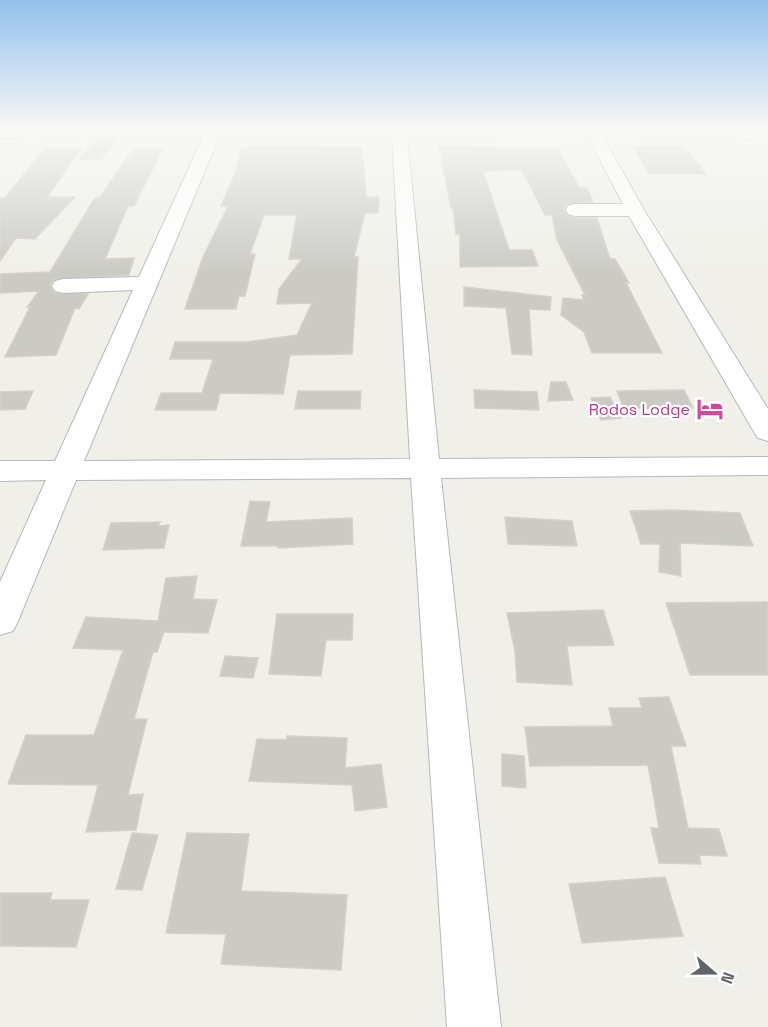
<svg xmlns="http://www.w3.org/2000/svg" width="768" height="1027" font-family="'Space Grotesk',sans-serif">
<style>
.building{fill:#cbcac5;stroke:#d4d1c8;stroke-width:1.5}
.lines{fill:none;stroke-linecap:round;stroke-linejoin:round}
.minor-casing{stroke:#b6b8bb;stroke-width:2}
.minor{fill:#fff;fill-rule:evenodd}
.labels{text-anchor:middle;stroke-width:4.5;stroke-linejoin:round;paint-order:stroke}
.hotel-label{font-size:16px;fill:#b23c85;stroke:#fff;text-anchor:end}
</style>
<rect width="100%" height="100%" fill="#f0efe9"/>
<!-- building -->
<path class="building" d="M 96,140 L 116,140 L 101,159 L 80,159 Z
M 247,146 L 362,147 L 366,197 L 379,197 L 378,213 L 365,213 L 354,257 L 358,257 L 352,354 L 290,355 L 283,394 L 220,393 L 216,410 L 155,410 L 161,393 L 202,393 L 213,359 L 170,359 L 175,342 L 246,342 L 297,335 L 312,303 L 277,304 L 279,289 L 302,259 L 289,259 L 297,215 L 264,215 L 250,254 L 255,254 L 245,296 L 239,296 L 236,309 L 185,309 L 203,257 L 228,206 L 221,206 L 236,171 L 241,149 L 247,149 Z
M 439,146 L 558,148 L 579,188 L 587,188 L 593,202 L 567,204 L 564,209 L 566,215 L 575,218 L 597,218 L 610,259 L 615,259 L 629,283 L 626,283 L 662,353 L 592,353 L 584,332 L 561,315 L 563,298 L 584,300 L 582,295 L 585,295 L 557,240 L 552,215 L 545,215 L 522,170 L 483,171 L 509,250 L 532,250 L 538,266 L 460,267 L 460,234 L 456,234 L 453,208 L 451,208 Z
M 632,146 L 684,146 L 706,174 L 650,174 Z
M 81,148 L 47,197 L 75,197 L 35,239 L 16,238 L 0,261 L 0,198 L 5,198 L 44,149 Z
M 134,148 L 163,148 L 134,206 L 128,206 L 105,259 L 134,258 L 129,275 L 54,279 L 50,285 L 54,293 L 88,294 L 79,309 L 75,308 L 56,355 L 5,357 L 30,307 L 27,307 L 39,291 L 0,293 L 0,274 L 50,272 L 94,199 L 100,197 Z
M 464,287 L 551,297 L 550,310 L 529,309 L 532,355 L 512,354 L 506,308 L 464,306 Z
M 551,382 L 566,382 L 573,400 L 548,401 Z
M 474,390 L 537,392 L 539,410 L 475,408 Z
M 684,390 L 693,408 L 624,409 L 617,391 Z
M 33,391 L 25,409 L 0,410 L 0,392 Z
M 298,391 L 361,391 L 360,409 L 295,409 Z
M 610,397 L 621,418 L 601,420 L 591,398 Z
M 250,501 L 270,502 L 266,522 L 352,518 L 353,544 L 278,548 L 278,546 L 241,546 Z
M 671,510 L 740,513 L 753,546 L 680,543 L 681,576 L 659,572 L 660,544 L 641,544 L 630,511 Z
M 505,517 L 572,521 L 577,546 L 508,544 Z
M 160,522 L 158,526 L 169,525 L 164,548 L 103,550 L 111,523 Z
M 197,576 L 193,599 L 217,600 L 208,633 L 164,632 L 157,652 L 153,652 L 134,719 L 147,719 L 128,795 L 143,794 L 136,830 L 86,832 L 98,785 L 8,784 L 26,735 L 94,735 L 123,650 L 73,648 L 86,617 L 158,621 L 166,578 Z
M 768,602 L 768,675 L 690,675 L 666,603 Z
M 603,610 L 614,645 L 567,646 L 572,685 L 517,682 L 515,651 L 507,613 Z
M 277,614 L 353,614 L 352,640 L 326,640 L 321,676 L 269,674 Z
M 225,656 L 258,658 L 253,678 L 220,676 Z
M 669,697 L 686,746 L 671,746 L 688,828 L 719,829 L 727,856 L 699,855 L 701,864 L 659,863 L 651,828 L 659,828 L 648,765 L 530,766 L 525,727 L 613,726 L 609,708 L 642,708 L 639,698 Z
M 287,736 L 347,738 L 345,768 L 381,764 L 387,807 L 355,811 L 352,785 L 249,781 L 257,739 L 287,740 Z
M 502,754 L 524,756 L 526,788 L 502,786 Z
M 132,833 L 158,835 L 142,890 L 116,889 Z
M 187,833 L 249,834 L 241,891 L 347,895 L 341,970 L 221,964 L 226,934 L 166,933 Z
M 665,877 L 683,936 L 582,943 L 569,884 Z
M 0,893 L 52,893 L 50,900 L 89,900 L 76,947 L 0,946 Z"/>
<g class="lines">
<!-- minor casing -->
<g class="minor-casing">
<path id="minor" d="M 0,130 L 757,130 L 765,135 L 757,140 L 726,137 L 602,135 L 644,210 L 768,409 L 768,441 L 758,438 L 754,432 L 629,216 L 575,216 L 568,214 L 566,210 L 568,206 L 575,204 L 623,204 L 587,135 L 407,136 L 439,459 L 768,457 L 768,475 L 441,478 L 501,1027 L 447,1027 L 411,478 L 76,480 L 18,621 L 13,631 L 0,635 L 0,582 L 46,480 L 0,481 L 0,461 L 55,461 L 133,290 L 63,293 L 55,291 L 52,286 L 55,281 L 63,279 L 139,277 L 203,137 L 0,138 ZM 392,136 L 410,459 L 84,461 L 219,137 Z"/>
</g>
<!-- minor -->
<use href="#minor" class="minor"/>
</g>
<!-- sky -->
<linearGradient id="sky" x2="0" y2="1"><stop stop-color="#93c1ed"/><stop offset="0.47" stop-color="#f8f8f5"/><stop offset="1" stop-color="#f8f8f5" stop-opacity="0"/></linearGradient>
<rect width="768" height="274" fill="url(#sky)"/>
<!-- icons -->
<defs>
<g id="hotel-bare" transform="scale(2.07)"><path d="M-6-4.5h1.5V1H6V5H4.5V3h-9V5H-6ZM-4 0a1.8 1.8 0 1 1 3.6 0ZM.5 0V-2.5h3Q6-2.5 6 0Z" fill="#d1479c" stroke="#fff" stroke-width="2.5" paint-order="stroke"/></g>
</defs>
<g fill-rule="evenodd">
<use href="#hotel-bare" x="710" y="409"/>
</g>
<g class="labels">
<!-- hotel labels -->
<g class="hotel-label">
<text x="690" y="415">Rodos Lodge</text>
</g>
</g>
<!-- north arrow -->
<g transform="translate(714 973) rotate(110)" stroke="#ffffff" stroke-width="4.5" paint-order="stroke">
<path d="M0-4.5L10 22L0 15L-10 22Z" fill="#606367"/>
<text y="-9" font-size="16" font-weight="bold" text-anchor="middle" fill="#606367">N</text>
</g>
</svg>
